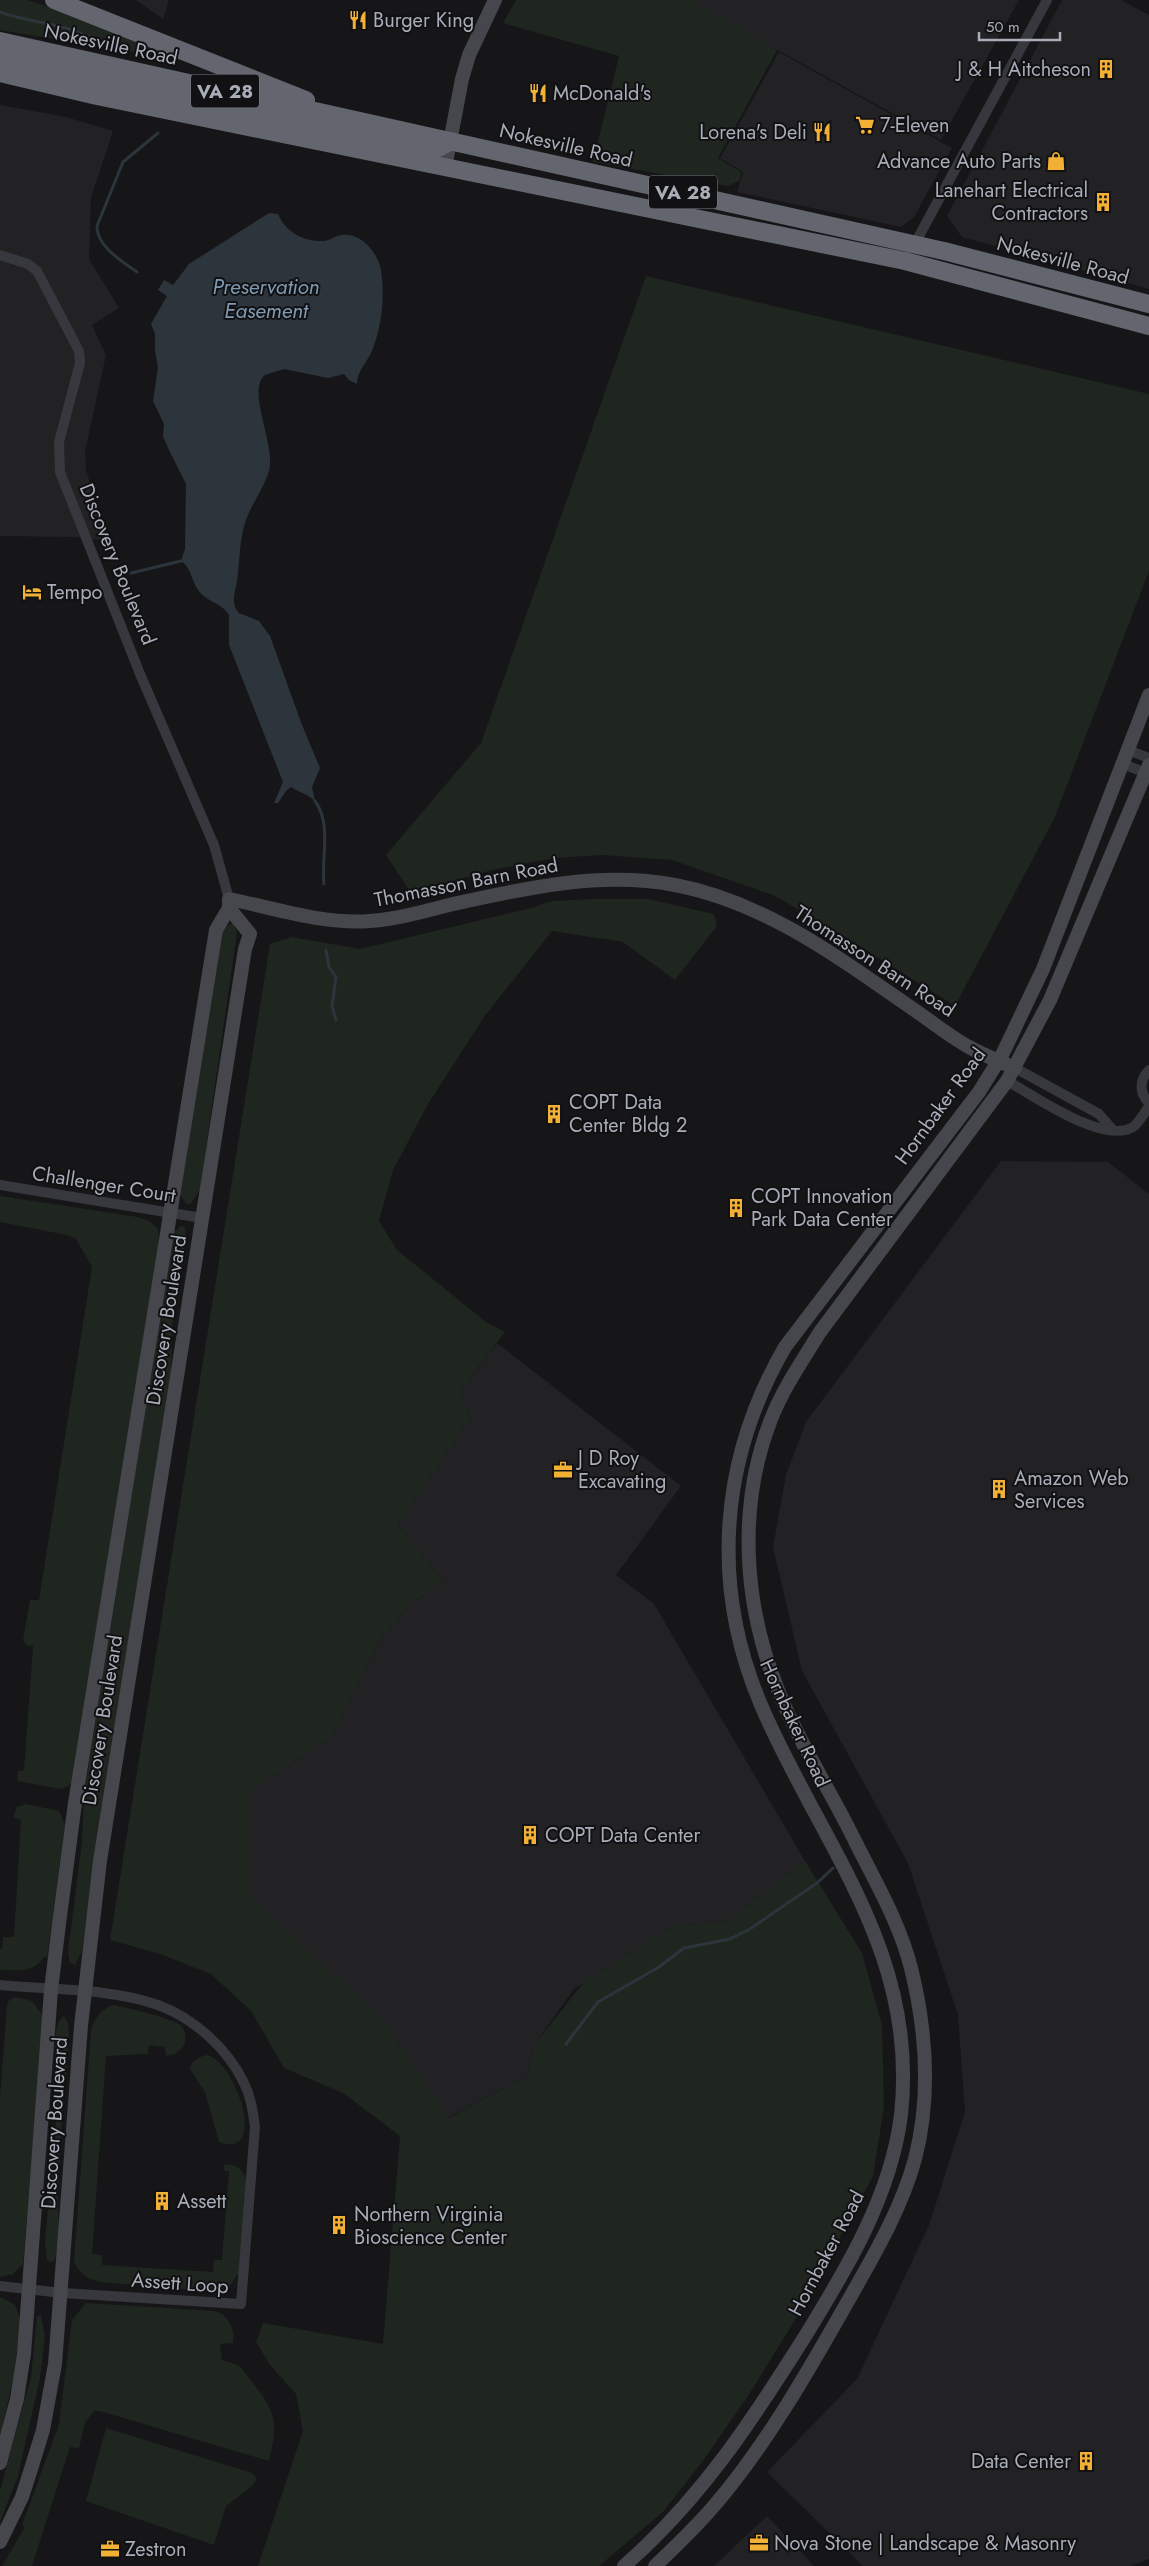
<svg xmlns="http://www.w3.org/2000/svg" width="1149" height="2566" font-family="Jost,sans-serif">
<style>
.built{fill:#222225}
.green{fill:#1e261f}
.water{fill:#2c353c}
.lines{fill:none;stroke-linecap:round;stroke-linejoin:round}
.stream{stroke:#2c353c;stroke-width:3}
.street{stroke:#37383d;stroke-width:10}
.secondary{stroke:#45474d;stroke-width:14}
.highway{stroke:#63666e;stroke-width:18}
.labels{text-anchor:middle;stroke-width:4;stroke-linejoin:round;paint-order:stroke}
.shield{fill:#111113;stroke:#7b7e86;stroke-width:1}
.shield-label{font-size:19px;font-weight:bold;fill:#a8adb8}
.poi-label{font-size:20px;fill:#a8adb8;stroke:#111113;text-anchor:start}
.street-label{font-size:20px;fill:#a8adb8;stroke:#111113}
.water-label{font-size:21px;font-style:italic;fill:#7f9bb3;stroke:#111113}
</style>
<rect width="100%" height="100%" fill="#161618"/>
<!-- built -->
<path class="built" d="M 136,0 L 169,0 L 163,19 Z
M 692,0 L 1019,0 L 941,140 L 721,19 Z
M 1062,0 L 1121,0 L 1149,15 L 1149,289 L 962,237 L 947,216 Z
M 779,52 L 952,148 L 914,217 L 901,227 L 737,192 L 743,172 L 720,158 Z
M 0,105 L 66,117 L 113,131 L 91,197 L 89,259 L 119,308 L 92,325 L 106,355 L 85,452 L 86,470 L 109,541 L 75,537 L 0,536 Z
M 1001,1161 L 1108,1162 L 1149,1194 L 1149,2559 L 1131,2566 L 863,2566 L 767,2472 L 857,2379 L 929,2225 L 965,2112 L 958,2015 L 908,1863 L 802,1671 L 773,1547 L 786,1475 L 806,1422 Z
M 497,1343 L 681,1486 L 616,1575 L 654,1604 L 805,1861 L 726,1922 L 674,1926 L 574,1989 L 534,2045 L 527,2077 L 447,2118 L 384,2022 L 250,1896 L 250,1791 L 333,1736 L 379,1641 L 409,1605 L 443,1582 L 398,1524 L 470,1419 L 460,1391 Z
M 767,2516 L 814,2566 L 714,2566 Z"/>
<!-- green -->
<path class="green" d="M 0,0 L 27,0 L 73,15 L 172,57 L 120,50 L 0,30 Z
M 516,0 L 692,0 L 777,50 L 718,158 L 741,172 L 740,180 L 728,186 L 593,162 L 619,56 L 503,23 Z
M 646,276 L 1149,394 L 1149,571 L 1054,819 L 955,1006 L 836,931 L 773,895 L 672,860 L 602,855 L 554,858 L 492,870 L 411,893 L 386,855 L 481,743 Z
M 596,899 L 648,899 L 714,914 L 717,926 L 675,980 L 623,942 L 552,931 L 484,1017 L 428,1104 L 393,1170 L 379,1221 L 397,1250 L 486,1322 L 505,1332 L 460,1391 L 470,1419 L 398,1524 L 443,1582 L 409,1605 L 379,1641 L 333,1736 L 250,1791 L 250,1895 L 384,2022 L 448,2118 L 527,2077 L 534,2045 L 583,1983 L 674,1926 L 726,1922 L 805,1861 L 862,1953 L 882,2025 L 884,2107 L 873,2176 L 795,2320 L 748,2396 L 702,2462 L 663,2512 L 599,2566 L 258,2566 L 303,2431 L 296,2394 L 270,2365 L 256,2342 L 263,2323 L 383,2344 L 400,2136 L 343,2093 L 284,2068 L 251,2011 L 211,1974 L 160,1954 L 110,1940 L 270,944 L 292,937 L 360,949 L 531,908 L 552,901 Z
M 233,922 L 237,933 L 200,1189 L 191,1204 L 186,1204 L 180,1194 L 223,929 Z
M 0,1196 L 138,1217 L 149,1221 L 158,1229 L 159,1243 L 73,1780 L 71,1784 L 62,1789 L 17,1781 L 18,1771 L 24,1771 L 33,1646 L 26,1645 L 23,1640 L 30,1600 L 39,1600 L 92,1267 L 76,1239 L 67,1235 L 0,1222 Z
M 182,1225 L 185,1228 L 186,1238 L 172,1326 L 171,1371 L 166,1405 L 106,1778 L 82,1951 L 75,1965 L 70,1963 L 68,1952 L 82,1841 L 84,1794 L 171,1250 L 174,1232 Z
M 26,1804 L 59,1811 L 65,1824 L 47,1958 L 45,1956 C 32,1974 20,1970 0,1970 L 0,1949 L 2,1949 L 3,1937 L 14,1937 L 21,1820 L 13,1817 L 17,1807 Z
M 15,1997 L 32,2001 L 43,2016 L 23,2264 L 13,2274 L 0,2277 L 0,2098 L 7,2006 L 9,2000 Z
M 113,2005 C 137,2010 159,2015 181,2025 C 192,2040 182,2054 166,2056 L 165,2047 L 149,2045 L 148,2054 L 106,2056 L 92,2254 L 102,2255 L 102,2265 L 213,2272 L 214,2260 L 222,2260 L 229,2171 L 225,2171 L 223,2168 L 225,2164 L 236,2166 L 242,2171 L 246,2179 L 240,2271 L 229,2287 L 215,2292 L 102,2282 C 88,2280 79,2274 74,2261 L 91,2031 C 94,2019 100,2010 113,2005 Z
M 64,2016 L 68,2023 L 69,2036 C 64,2088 60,2140 58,2193 C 57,2216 63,2240 54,2261 L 50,2262 L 47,2260 L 45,2243 C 49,2192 57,2140 57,2090 C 57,2074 49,2025 64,2016 Z
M 206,2055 C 236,2059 269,2161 219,2142 L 205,2092 L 190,2069 C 191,2060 198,2058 206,2055 Z
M 0,2297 L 15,2305 L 21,2321 L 14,2374 L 0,2438 Z
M 86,2303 L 214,2311 C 229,2314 235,2329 233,2343 L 220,2344 L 222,2360 C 245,2366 239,2366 252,2382 C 277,2412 278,2424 269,2461 L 100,2411 L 94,2411 L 85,2423 L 79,2448 L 70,2447 L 32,2566 L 2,2566 L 25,2527 L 22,2525 L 59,2424 L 72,2320 Z
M 41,2315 L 45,2336 L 40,2378 L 18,2476 L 0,2522 L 0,2491 L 31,2377 L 37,2316 Z
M 106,2428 L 252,2473 L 257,2479 L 252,2486 L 226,2506 L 214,2545 L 86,2501 Z"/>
<!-- water -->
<path class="water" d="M 269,213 L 278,214 C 286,233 305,242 324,241 C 331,240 336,235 342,235 C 361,232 378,253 381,270 C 385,298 382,327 371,353 C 366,363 357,372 357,384 L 349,380 L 344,374 L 328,378 L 284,369 L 265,375 C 246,390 276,445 269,471 C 264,488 252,503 246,520 C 239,540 240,560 237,581 C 235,593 230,603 239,613 L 259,621 L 270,636 L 302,725 L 320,768 L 312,787 L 315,801 C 308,794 300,793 291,787 L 286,791 L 278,803 L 274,803 L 283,782 L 229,645 L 229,615 C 222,603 207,602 199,591 C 191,581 192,568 181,561 L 185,549 L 186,484 L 168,448 L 163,436 L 164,424 L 153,401 L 158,368 L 155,351 L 155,334 L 151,324 L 167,296 L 158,290 L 164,280 L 173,285 L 189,264 Z"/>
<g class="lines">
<!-- stream -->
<path class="stream" d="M 0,12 C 29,24 78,23 100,46
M 137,272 C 123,262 96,246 97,226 L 123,162 L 158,133
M 131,573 L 181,561
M 315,801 C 332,824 321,858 324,884
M 326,950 L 329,967 L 336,977 L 332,1006 L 336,1020
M 566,2044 L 598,2002 L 659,1967 L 684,1948 L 730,1939 L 750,1929 L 817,1883 L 833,1868"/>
<!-- street -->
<path class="street" d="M 913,247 L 1047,0
M 0,255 L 28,264 L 37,271 L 79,351 L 80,363 L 59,442 L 60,472 L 140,674 L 214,845 L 229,899
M 1128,750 L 1149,758
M 1123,764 L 1149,774
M 1015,1068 L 1099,1114 L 1113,1130
M 1149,1070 C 1139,1080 1139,1093 1149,1103
M 1007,1081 C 1035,1096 1103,1145 1133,1127 C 1140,1122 1144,1113 1149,1106
M 0,1185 L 202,1218
M 0,1985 C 51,1990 109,1988 158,2005 C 194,2018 228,2049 244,2083 C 251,2097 253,2112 255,2127 L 241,2304 L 62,2293 L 0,2286"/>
<!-- secondary -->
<path class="secondary" d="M 445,168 L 462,79 L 469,55 L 495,0
M 0,2463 L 17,2399 L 24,2354 L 51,1990 L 59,1924 L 75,1803 L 216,930 L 229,908 L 229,899 C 274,908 324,925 370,921 C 398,919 426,911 453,904 C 526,888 600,871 675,885 C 765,902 839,958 913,1009 C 931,1021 949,1036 969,1047 C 983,1055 999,1061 1015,1068
M 0,2542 L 22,2497 L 31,2469 L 43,2430 L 55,2364 L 81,2026 L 100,1861 L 245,949 L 250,934 L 229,908
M 624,2566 C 700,2500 751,2422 804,2338 C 846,2270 891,2196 901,2115 C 919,1951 821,1845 761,1705 C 710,1585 720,1459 785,1347 L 979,1092 L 1002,1055 L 1043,969 L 1149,695
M 655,2566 C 675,2547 695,2528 713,2507 C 765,2447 809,2370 848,2301 C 874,2255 901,2210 915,2159 C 931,2097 926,2029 911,1968 C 900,1924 876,1883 856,1843 C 832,1793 798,1741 778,1690 C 744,1605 737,1509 770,1422 C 782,1390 802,1361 820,1332 L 1007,1081 L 1050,1000 L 1149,765"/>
<!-- highway -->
<path class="highway" d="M 54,0 L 306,100
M 0,41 L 944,251 L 1149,304
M 0,57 L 420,149 L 438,148 L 451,141
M 0,73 L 97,96 L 905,261 L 1149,326"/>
</g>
<!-- icons -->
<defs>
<g id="restaurant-bare" transform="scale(1.5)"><path d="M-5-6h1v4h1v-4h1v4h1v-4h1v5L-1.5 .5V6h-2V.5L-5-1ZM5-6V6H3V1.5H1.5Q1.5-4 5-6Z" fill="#f2b134" stroke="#111113" stroke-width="2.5" paint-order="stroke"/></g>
<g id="building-bare" transform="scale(1.5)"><path d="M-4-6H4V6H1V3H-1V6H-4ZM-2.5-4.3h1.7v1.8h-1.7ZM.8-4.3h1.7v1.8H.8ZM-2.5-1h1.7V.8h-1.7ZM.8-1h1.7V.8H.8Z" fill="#f2b134" stroke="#111113" stroke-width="2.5" paint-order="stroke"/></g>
<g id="supermarket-bare" transform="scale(1.5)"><path d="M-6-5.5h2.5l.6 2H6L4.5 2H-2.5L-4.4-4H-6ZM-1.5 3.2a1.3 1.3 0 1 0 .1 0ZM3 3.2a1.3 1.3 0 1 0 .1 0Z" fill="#f2b134" stroke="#111113" stroke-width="2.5" paint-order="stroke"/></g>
<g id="shop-bare" transform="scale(1.5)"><path d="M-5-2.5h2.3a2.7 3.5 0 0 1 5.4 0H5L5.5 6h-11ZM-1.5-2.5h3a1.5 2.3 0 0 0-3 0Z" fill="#f2b134" stroke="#111113" stroke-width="2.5" paint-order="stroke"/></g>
<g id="hotel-bare" transform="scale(1.5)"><path d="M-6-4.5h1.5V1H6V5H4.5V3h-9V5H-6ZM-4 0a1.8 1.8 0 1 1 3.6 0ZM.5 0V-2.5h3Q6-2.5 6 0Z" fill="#f2b134" stroke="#111113" stroke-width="2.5" paint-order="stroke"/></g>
<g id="office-bare" transform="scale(1.5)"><path d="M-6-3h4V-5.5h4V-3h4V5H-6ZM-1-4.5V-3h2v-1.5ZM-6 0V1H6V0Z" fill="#f2b134" stroke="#111113" stroke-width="2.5" paint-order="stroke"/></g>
</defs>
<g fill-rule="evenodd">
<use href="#restaurant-bare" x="358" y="20"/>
<use href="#building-bare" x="1106" y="69"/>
<use href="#restaurant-bare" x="538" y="93"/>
<use href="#supermarket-bare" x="865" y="125"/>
<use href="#restaurant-bare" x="822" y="132"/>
<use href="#shop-bare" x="1056" y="161"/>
<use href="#building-bare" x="1103" y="202"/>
<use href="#hotel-bare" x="32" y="592"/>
<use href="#building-bare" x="554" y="1114"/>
<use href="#building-bare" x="736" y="1208"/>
<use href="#office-bare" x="563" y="1470"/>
<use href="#building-bare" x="999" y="1489"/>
<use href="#building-bare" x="530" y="1835"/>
<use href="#building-bare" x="162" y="2201"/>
<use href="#building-bare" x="339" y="2225"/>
<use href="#building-bare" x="1086" y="2461"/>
<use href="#office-bare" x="759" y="2543"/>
<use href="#office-bare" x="110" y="2549"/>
</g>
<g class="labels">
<!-- shield labels -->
<g class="shield">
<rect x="191" y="74.5" width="68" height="33" rx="4"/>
<rect x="649" y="175.5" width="68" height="33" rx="4"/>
</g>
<g class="shield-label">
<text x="225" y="98">VA 28</text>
<text x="683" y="199">VA 28</text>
</g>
<!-- poi labels -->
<g class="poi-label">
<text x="373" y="27">Burger King</text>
<text x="1091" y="76" text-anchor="end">J &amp; H Aitcheson</text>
<text x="553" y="100">McDonald's</text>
<text x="880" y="132">7-Eleven</text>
<text x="807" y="139" text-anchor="end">Lorena's Deli</text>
<text x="1041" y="168" text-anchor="end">Advance Auto Parts</text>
<text x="1088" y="197" text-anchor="end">Lanehart Electrical<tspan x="1088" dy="23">Contractors</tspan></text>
<text x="47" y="599">Tempo</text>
<text x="569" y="1109">COPT Data<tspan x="569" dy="23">Center Bldg 2</tspan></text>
<text x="751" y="1203">COPT Innovation<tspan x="751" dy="23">Park Data Center</tspan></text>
<text x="578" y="1465">J D Roy<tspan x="578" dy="23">Excavating</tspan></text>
<text x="1014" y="1485">Amazon Web<tspan x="1014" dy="23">Services</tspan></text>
<text x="545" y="1842">COPT Data Center</text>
<text x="177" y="2208">Assett</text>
<text x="354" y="2221">Northern Virginia<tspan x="354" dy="23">Bioscience Center</tspan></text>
<text x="1071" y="2468" text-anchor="end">Data Center</text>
<text x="774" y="2550">Nova Stone | Landscape &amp; Masonry</text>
<text x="125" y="2556">Zestron</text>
</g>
<!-- street labels -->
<g class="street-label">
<text transform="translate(111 44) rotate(12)" y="7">Nokesville Road</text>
<text transform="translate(566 145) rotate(13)" y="7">Nokesville Road</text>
<text transform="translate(1063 260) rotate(15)" y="7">Nokesville Road</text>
<text transform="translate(118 564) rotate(68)" y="7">Discovery Boulevard</text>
<text transform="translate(466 882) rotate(-11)" y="7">Thomasson Barn Road</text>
<text transform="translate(875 961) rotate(33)" y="7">Thomasson Barn Road</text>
<text transform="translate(940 1106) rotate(-54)" y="7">Hornbaker Road</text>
<text transform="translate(104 1184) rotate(9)" y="7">Challenger Court</text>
<text transform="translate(166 1320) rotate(-81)" y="7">Discovery Boulevard</text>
<text transform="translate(102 1720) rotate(-81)" y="7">Discovery Boulevard</text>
<text transform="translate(795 1723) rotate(65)" y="7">Hornbaker Road</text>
<text transform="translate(54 2123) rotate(-86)" y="7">Discovery Boulevard</text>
<text transform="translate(826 2253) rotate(-62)" y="7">Hornbaker Road</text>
<text transform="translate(180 2283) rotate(4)" y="7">Assett Loop</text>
</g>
<!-- water labels -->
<g class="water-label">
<text x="266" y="294">Preservation<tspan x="266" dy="24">Easement</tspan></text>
</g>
</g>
<!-- scale -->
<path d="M979 32v8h81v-8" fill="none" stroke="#a8adb8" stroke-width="2.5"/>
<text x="986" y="32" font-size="15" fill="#a8adb8" stroke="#111113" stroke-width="4" paint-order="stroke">50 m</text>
</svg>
